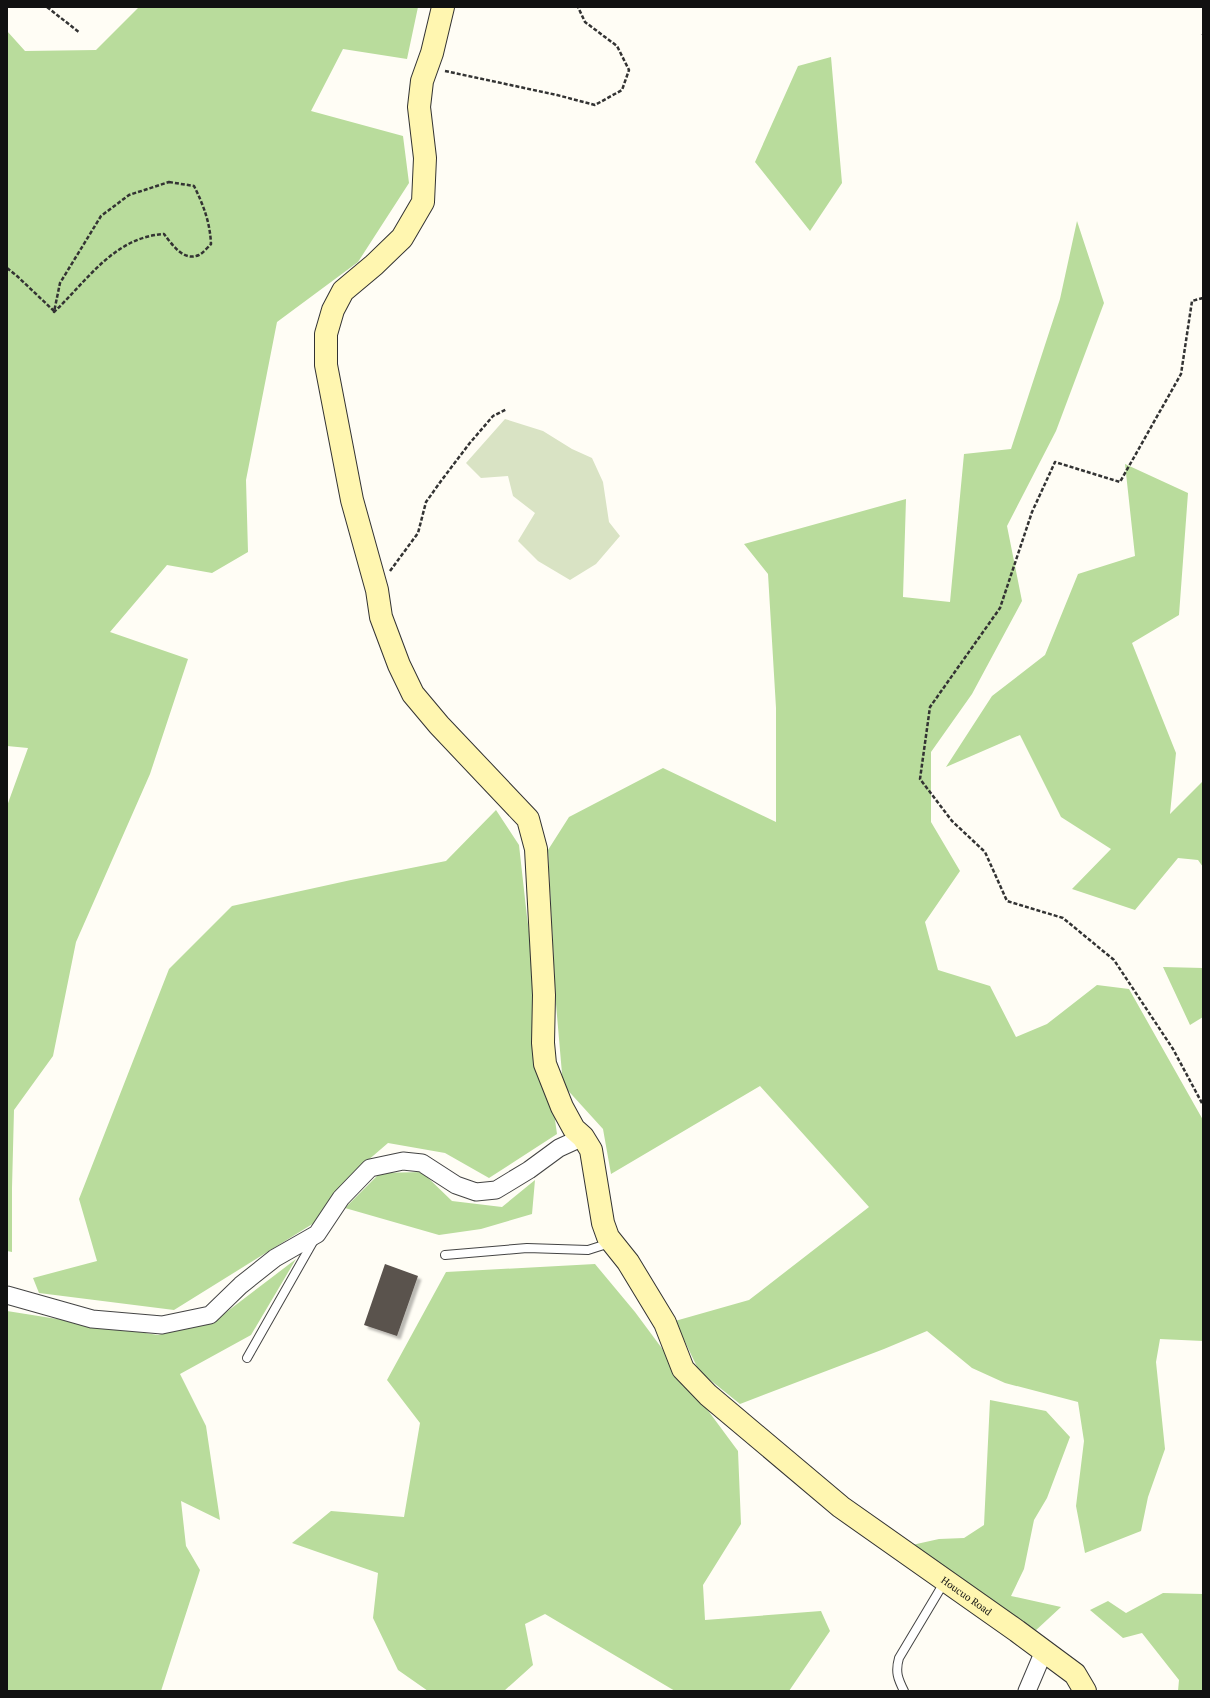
<svg xmlns="http://www.w3.org/2000/svg" width="1210" height="1698" font-family="'PT Serif',serif">
<style>
.forest{fill:#b9dc9c}
.cemetery{fill:#d9e3c4}
.building{fill:#5a524d;filter:url(#shadow)}
.lines{fill:none;stroke-linecap:round;stroke-linejoin:round}
.lane-casing{stroke:#444;stroke-width:10}
.street-casing{stroke:#444;stroke-width:19}
.secondary-casing{stroke:#333;stroke-width:24}
.path{stroke:#333;stroke-width:2.5;stroke-dasharray:4 2;stroke-linecap:butt}
.lane{stroke:#fff;stroke-width:8}
.street{stroke:#fff;stroke-width:17}
.secondary{stroke:#fff6b0;stroke-width:22}
.labels{text-anchor:middle;stroke-width:4;stroke-linejoin:round;paint-order:stroke}
.street-label{font-size:10px;fill:#111;stroke:#fff}
</style>
<defs>
<filter id="shadow"><feDropShadow dx="3.5" dy="3.5" stdDeviation="1" flood-color="#0004"/></filter>
</defs>
<rect width="100%" height="100%" fill="#fffdf5"/>
<!-- forest -->
<path class="forest" d="M 139,7 L 418,7 L 407,59 L 343,49 L 311,111 L 403,136 L 409,183 L 358,262 L 277,322 L 246,480 L 248,552 L 212,573 L 167,565 L 110,632 L 188,659 L 150,774 L 76,942 L 53,1056 L 14,1110 L 12,1188 L 12,1252 L 7,1251 L 7,806 L 28,748 L 7,746 L 7,31 L 25,51 L 96,50 Z
M 831,57 L 842,183 L 810,231 L 755,162 L 798,66 Z
M 1077,221 L 1104,303 L 1056,431 L 1007,526 L 1022,601 L 972,694 L 931,752 L 931,822 L 960,871 L 925,922 L 938,970 L 990,986 L 1016,1037 L 1047,1024 L 1097,985 L 1129,989 L 1203,1120 L 1203,1341 L 1160,1339 L 1156,1362 L 1165,1449 L 1148,1497 L 1141,1531 L 1085,1553 L 1076,1506 L 1084,1441 L 1078,1402 L 1005,1383 L 972,1368 L 927,1331 L 884,1349 L 740,1404 L 699,1371 L 675,1321 L 749,1300 L 869,1207 L 760,1086 L 611,1174 L 603,1129 L 563,1085 L 556,1004 L 548,850 L 569,817 L 663,768 L 776,822 L 776,708 L 768,574 L 744,544 L 906,499 L 903,597 L 950,602 L 964,454 L 1011,449 L 1060,299 Z
M 1125,464 L 1188,493 L 1179,615 L 1132,643 L 1176,753 L 1170,814 L 1203,781 L 1203,867 L 1198,860 L 1178,858 L 1135,910 L 1072,889 L 1111,849 L 1061,817 L 1020,735 L 946,767 L 992,696 L 1045,655 L 1078,574 L 1135,556 Z
M 496,810 L 519,845 L 527,917 L 557,1134 L 489,1178 L 445,1153 L 388,1143 L 352,1174 L 314,1223 L 174,1310 L 39,1293 L 33,1278 L 97,1261 L 79,1199 L 169,969 L 232,906 L 351,880 L 446,861 Z
M 1163,967 L 1203,968 L 1203,1017 L 1190,1025 Z
M 422,1172 L 452,1201 L 502,1207 L 535,1180 L 532,1214 L 481,1229 L 439,1235 L 345,1208 L 380,1173 Z
M 296,1259 L 251,1335 L 180,1374 L 206,1426 L 220,1520 L 181,1501 L 186,1546 L 200,1570 L 161,1691 L 7,1691 L 7,1311 L 158,1335 L 220,1317 Z
M 595,1264 L 635,1312 L 738,1451 L 741,1524 L 703,1585 L 705,1620 L 821,1611 L 830,1631 L 789,1691 L 675,1691 L 545,1614 L 525,1624 L 533,1665 L 504,1691 L 428,1691 L 398,1670 L 373,1618 L 378,1573 L 292,1543 L 331,1511 L 404,1517 L 420,1423 L 387,1380 L 446,1272 Z
M 990,1400 L 1046,1411 L 1070,1437 L 1047,1498 L 1034,1520 L 1024,1569 L 1011,1596 L 1061,1607 L 1034,1632 L 912,1545 L 939,1539 L 964,1538 L 984,1525 Z
M 1163,1593 L 1203,1594 L 1203,1691 L 1178,1691 L 1179,1680 L 1142,1633 L 1123,1638 L 1090,1610 L 1108,1601 L 1126,1613 Z"/>
<!-- cemetery -->
<path class="cemetery" d="M 505,419 L 543,431 L 572,449 L 592,458 L 603,482 L 609,522 L 620,536 L 596,564 L 570,580 L 538,561 L 518,541 L 535,513 L 513,496 L 508,476 L 481,478 L 466,463 Z"/>
<!-- building -->
<path class="building" d="M 385,1264 L 418,1276 L 397,1336 L 364,1325 Z"/>
<g class="lines">
<!-- lane casing -->
<g class="lane-casing">
<path id="lane" d="M 445,1255 L 527,1248 L 588,1250 L 610,1243
M 247,1358 L 314,1240
M 904,1691 C 898,1679 895,1672 899,1658 L 945,1581"/>
</g>
<!-- street casing -->
<g class="street-casing">
<path id="street" d="M 7,1295 L 92,1319 L 162,1325 L 210,1315 L 241,1285 L 275,1258 L 317,1234 L 341,1198 L 370,1168 L 403,1161 L 422,1163 L 456,1185 L 476,1192 L 496,1190 L 529,1170 L 559,1148 L 583,1137
M 1027,1691 L 1044,1651"/>
</g>
<!-- secondary casing -->
<g class="secondary-casing">
<g id="secondary">
<path id="s1" d="M 443,7 L 432,53 L 422,81 L 419,107 L 425,158 L 423,202 L 402,238 L 374,265 L 343,291 L 333,310 L 326,334 L 326,365 L 352,500 L 377,590 L 381,617 L 399,665 L 413,694 L 439,725 L 528,819 L 536,849 L 544,995 L 543,1043 L 545,1064 L 562,1107 L 574,1129 L 583,1137 L 591,1150 L 603,1223 L 608,1237 L 628,1262 L 665,1323 L 683,1369 L 708,1395 L 841,1507 L 1017,1631 L 1075,1674 L 1085,1691"/>
</g>
</g>
<!-- path -->
<path class="path" d="M 47,7 L 80,33
M 1203,34 L 1203,35
M 445,71 L 557,95 L 595,105 L 622,90 L 629,70 L 617,46 L 585,22 L 578,7
M 169,182 L 194,186 C 204,206 210,223 211,244 C 208,247 203,253 199,255 C 183,262 172,244 164,234 C 114,237 87,281 54,312 L 60,283 L 101,216 L 129,195 Z
M 7,268 L 17,276 L 54,311
M 1203,298 L 1192,301 L 1181,374 L 1120,482 L 1055,462 L 1032,512 L 1000,608 L 930,707 L 920,779 L 952,821 L 985,852 L 1007,901 L 1063,918 L 1114,960 L 1173,1049 L 1203,1105
M 390,571 L 418,533 L 426,502 L 441,481 L 469,444 L 493,416 L 507,409"/>
<!-- lane -->
<use href="#lane" class="lane"/>
<!-- street -->
<use href="#street" class="street"/>
<!-- secondary -->
<use href="#secondary" class="secondary"/>
</g>
<g class="labels">
<!-- street labels -->
<g class="street-label">
<text dy="4" stroke="none"><textPath href="#s1" startOffset="1859">Houcuo Road</textPath></text>
</g>
</g>
<!-- border -->
<rect width="1210" height="1698" fill="none" stroke="#111111" stroke-width="16"/>
</svg>
